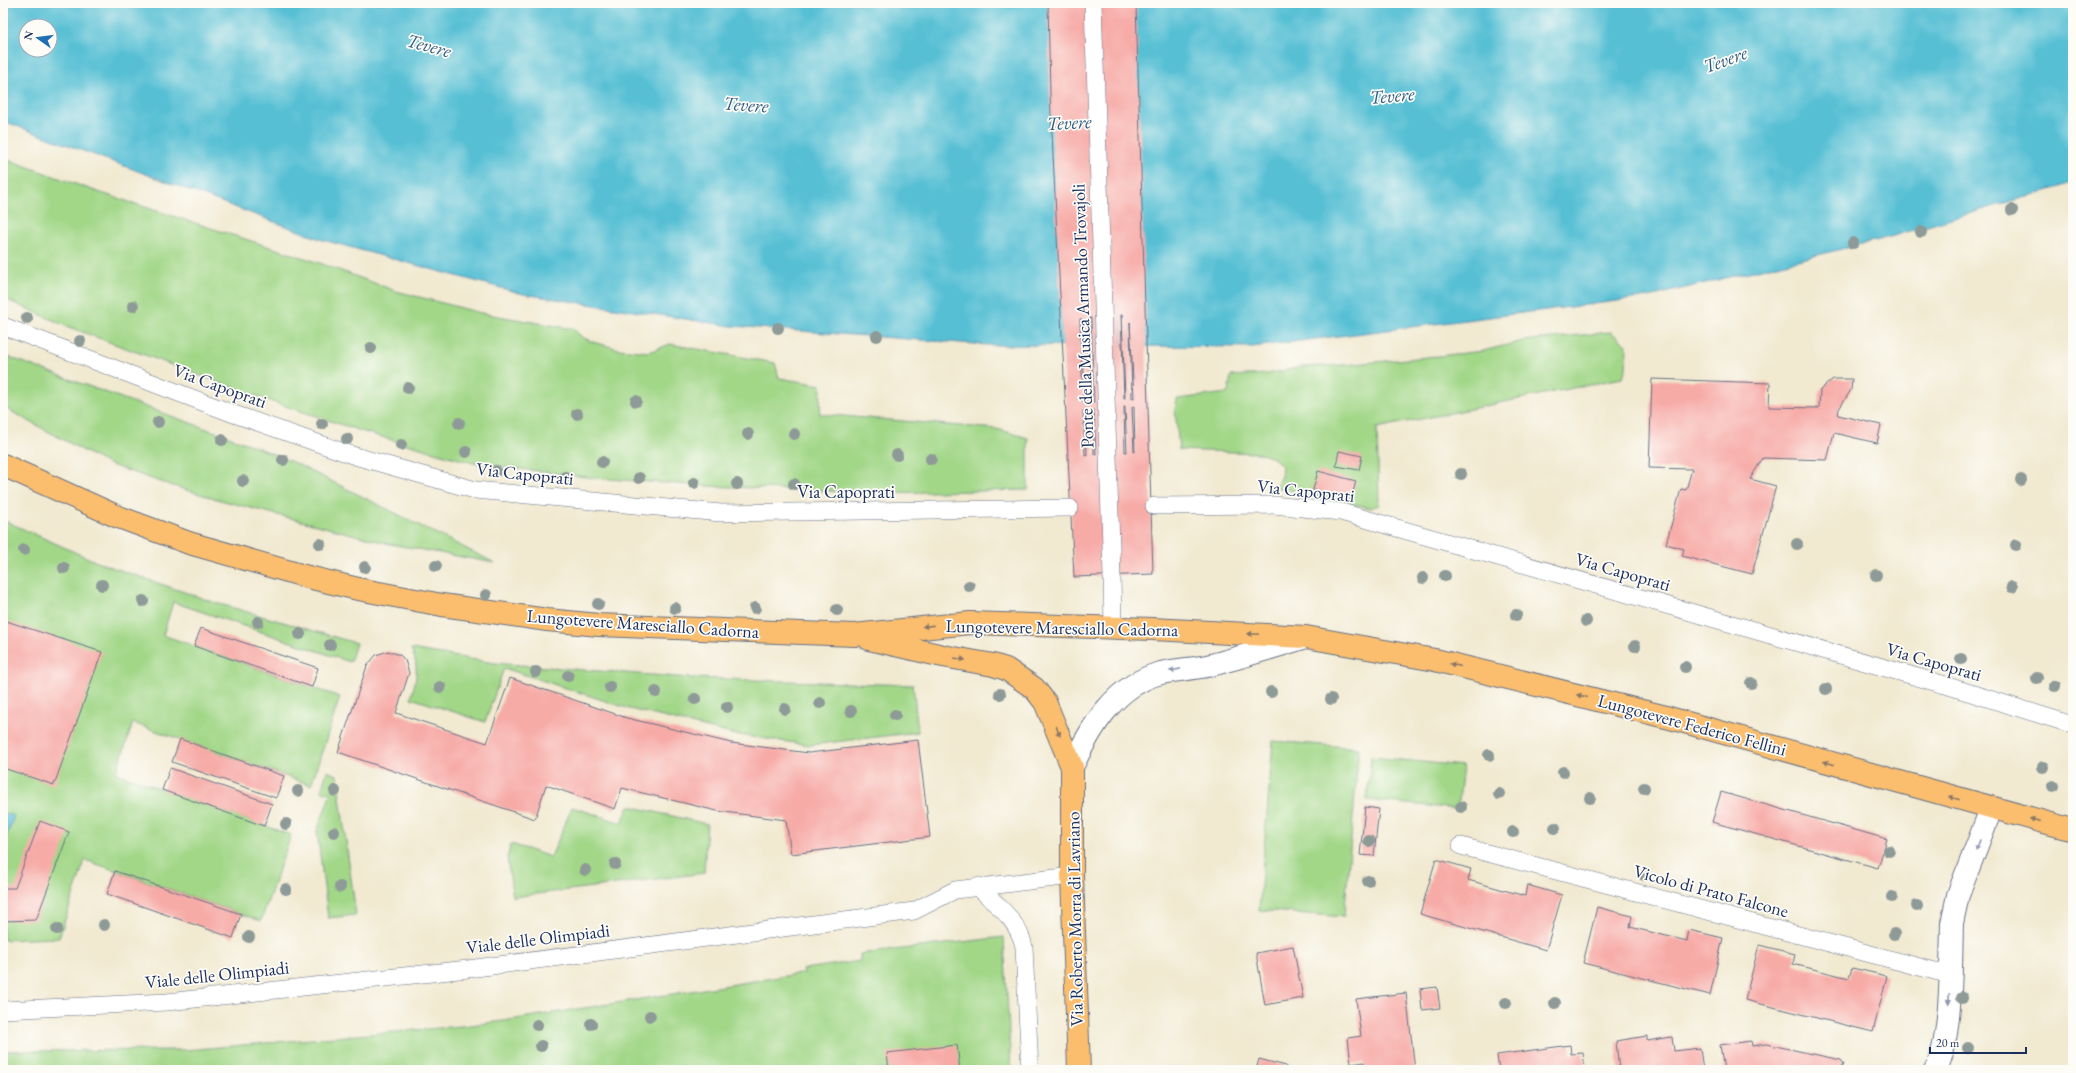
<svg xmlns="http://www.w3.org/2000/svg" width="2076" height="1073" font-family="'EB Garamond',serif">
<style>
.green{fill:#a2d788;stroke:#5e8373}
.water{fill:#57bfd4;stroke:#397799;fill-rule:evenodd}
.building{fill:#f7aba7;fill-rule:evenodd}
.lines{fill:none;stroke-linecap:round;stroke-linejoin:round}
.lane-casing{stroke:#667086;stroke-width:18}
.street-casing{stroke:#667086;stroke-width:24}
.primary-casing{stroke:#667086;stroke-width:24}
.lane{stroke:#fff;stroke-width:17}
.street{stroke:#fff;stroke-width:22}
.primary{stroke:#fabe6e;stroke-width:22}
.lane-bridge-casing{stroke:#667086;stroke-width:18;stroke-linecap:butt}
.lane-bridge{stroke:#fff;stroke-width:17}
.tree{fill:#8e9a97}
.oneway{fill:#8a7666}
.oneway2{fill:#8d97ae}
.labels{text-anchor:middle;stroke-width:3.5;stroke-linejoin:round;paint-order:stroke}
.street-label{font-size:18px;fill:#1b2f5e;stroke:#fdfcf7}
.water-label{font-size:19px;font-style:italic;fill:#2d5a81;stroke:#fdfcf7}
</style>
<rect width="100%" height="100%" fill="#fdfcf7"/>
<filter id="ink" filterUnits="userSpaceOnUse"><feTurbulence type="fractalNoise" baseFrequency=".025" numOctaves="2"/><feDisplacementMap in="SourceGraphic" scale="8" xChannelSelector="R" yChannelSelector="G"/><feConvolveMatrix kernelMatrix="1 2 1 2 8 2 1 2 1" color-interpolation-filters="sRGB"/></filter>
<filter id="wash" filterUnits="userSpaceOnUse"><feTurbulence type="fractalNoise" baseFrequency=".012" numOctaves="4" result="noise"/><feDisplacementMap in="SourceGraphic" scale="16" xChannelSelector="R" yChannelSelector="G"/><feGaussianBlur stdDeviation="0.9" result="paint"/><feColorMatrix in="noise" values="0 0 0 0 0 0 0 0 0 0 0 0 0 0 0 0 0 1.4 0 .05"/><feComposite in="paint" operator="in"/></filter>
<g filter="url(#wash)">
<rect width="100%" height="100%" fill="#f1e9d0"/>
<!-- green -->
<path class="green" d="M 3,158 L 98,192 L 317,262 L 396,291 L 481,313 L 573,329 L 582,337 L 593,342 L 619,349 L 649,352 L 670,344 L 775,363 L 779,378 L 821,385 L 820,414 L 997,429 L 1028,438 L 1028,490 L 879,493 L 707,486 L 594,478 L 473,463 L 364,432 L 264,399 L 66,326 L 3,298 Z
M 1611,332 L 1627,345 L 1626,369 L 1622,378 L 1377,428 L 1379,505 L 1370,508 L 1275,487 L 1281,478 L 1282,466 L 1275,459 L 1259,453 L 1179,450 L 1175,409 L 1177,399 L 1228,393 L 1231,376 L 1268,374 L 1301,367 L 1344,365 L 1438,356 L 1483,351 L 1523,341 Z
M 3,355 L 251,445 L 295,463 L 495,563 L 390,544 L 220,500 L 173,486 L 108,464 L 3,407 Z
M 3,520 L 97,562 L 213,602 L 356,643 L 350,662 L 173,602 L 163,635 L 340,697 L 311,785 L 133,723 L 116,773 L 291,835 L 261,921 L 85,860 L 59,938 L 3,940 Z
M 411,649 L 494,663 L 691,678 L 913,685 L 918,732 L 810,745 L 732,734 L 630,709 L 504,668 L 485,722 L 411,698 C 416,678 420,669 411,649 Z
M 1273,741 L 1359,748 L 1344,917 L 1259,910 Z
M 1371,757 L 1463,766 L 1458,809 L 1367,800 Z
M 327,771 L 337,775 L 356,915 L 328,918 L 317,831 L 331,793 L 321,791 Z
M 629,806 L 707,824 L 704,873 L 513,897 L 507,858 L 511,844 L 551,857 L 572,807 L 622,823 Z
M 1004,937 L 1011,1070 L 3,1070 L 3,1051 L 185,1050 L 462,1026 L 503,1021 L 804,973 L 803,969 L 860,961 L 860,954 Z"/>
<!-- water -->
<path class="water" d="M 3,3 L 2073,3 L 2073,183 L 1890,237 L 1649,297 L 1252,347 L 988,345 L 731,326 L 523,294 L 323,240 L 3,121 ZM 26,26 L 50,26 L 50,50 L 26,50 Z
M 3,812 L 14,816 L 3,847 Z"/>
<g id="blocks">
<!-- building -->
<path class="building" d="M 1048,3 L 1136,3 L 1153,574 L 1074,577 L 1050,94 ZM 1121,315 L 1122,315 L 1125,398 L 1124,398 ZM 1089,318 L 1091,318 L 1094,402 L 1092,402 ZM 1080,319 L 1082,319 L 1085,402 L 1083,402 ZM 1130,322 L 1134,398 L 1132,398 ZM 1134,406 L 1135,452 L 1134,452 L 1132,407 ZM 1124,407 L 1125,407 L 1127,452 L 1125,452 ZM 1085,410 L 1087,455 L 1085,455 L 1083,411 ZM 1093,410 L 1094,410 L 1096,454 L 1094,454 Z
M 1652,379 L 1770,383 L 1769,407 L 1819,408 L 1820,390 L 1833,379 L 1852,379 L 1851,390 L 1839,409 L 1838,415 L 1881,425 L 1877,443 L 1834,433 L 1827,460 L 1763,458 L 1750,479 L 1776,486 L 1752,574 L 1682,556 L 1684,549 L 1666,544 L 1681,489 L 1686,490 L 1692,469 L 1649,468 Z
M 1339,451 L 1362,456 L 1359,470 L 1336,466 Z
M 1318,471 L 1356,481 L 1351,500 L 1313,490 Z
M 3,620 L 102,652 L 54,785 L 3,768 Z
M 201,628 L 318,668 L 312,687 L 194,646 Z
M 388,651 L 400,655 L 405,660 L 409,673 L 396,713 L 487,743 L 510,678 L 627,718 L 731,743 L 809,753 L 918,740 L 930,837 L 791,854 L 786,820 L 717,811 L 622,788 L 615,809 L 546,785 L 535,819 L 338,752 L 367,666 L 376,655 Z
M 180,739 L 284,776 L 276,798 L 172,762 Z
M 170,768 L 272,804 L 264,826 L 162,790 Z
M 1721,792 L 1887,839 L 1878,868 L 1712,822 Z
M 1365,807 L 1379,809 L 1374,856 L 1360,855 Z
M 40,821 L 69,832 L 36,920 L 3,921 L 3,888 L 15,888 Z
M 1436,859 L 1471,869 L 1468,880 L 1525,896 L 1527,885 L 1562,895 L 1546,950 L 1420,914 Z
M 115,871 L 241,914 L 233,938 L 107,894 Z
M 1597,907 L 1632,916 L 1630,927 L 1687,941 L 1689,930 L 1723,938 L 1710,995 L 1583,963 Z
M 1759,945 L 1795,954 L 1793,964 L 1849,978 L 1852,968 L 1887,976 L 1873,1032 L 1745,1000 Z
M 1293,946 L 1303,998 L 1265,1005 L 1256,953 Z
M 1437,987 L 1440,1008 L 1422,1010 L 1420,989 Z
M 1406,993 L 1415,1070 L 1365,1070 L 1364,1062 L 1351,1064 L 1348,1038 L 1361,1036 L 1356,999 Z
M 1647,1036 L 1647,1041 L 1672,1037 L 1674,1051 L 1700,1048 L 1703,1070 L 1619,1070 L 1616,1041 Z
M 1751,1041 L 1752,1046 L 1766,1044 L 1841,1060 L 1844,1064 L 1842,1067 L 1834,1070 L 1724,1070 L 1720,1045 Z
M 957,1045 L 960,1070 L 889,1070 L 887,1053 Z
M 1570,1045 L 1571,1054 L 1583,1053 L 1585,1070 L 1499,1070 L 1497,1055 Z
M 1259,1059 L 1286,1066 L 1285,1070 L 1256,1070 Z"/>
</g>
</g>
<g filter="url(#ink)">
<use href="#blocks" fill-opacity="0" stroke="#667086" stroke-width="1"/>
<g class="lines">
<!-- lane casing -->
<g class="lane-casing">
<path id="lane" d="M 3,326 L 234,414 L 355,456 L 475,490 L 721,513 L 1070,508
M 1154,506 L 1273,505 L 1341,512 L 1945,685 L 2073,725
M 1112,576 L 1113,627
M 1461,846 L 1950,975
M 977,886 C 995,904 1019,920 1024,947 L 1030,1070
M 3,1010 L 167,1002 L 468,969 L 914,911 L 955,890 L 1072,876"/>
</g>
<!-- street casing -->
<g class="street-casing">
<path id="street" d="M 1072,767 C 1091,727 1115,685 1161,673 C 1179,669 1198,669 1215,664 C 1245,656 1274,647 1303,638
M 1935,1070 C 1952,1044 1951,957 1952,923 L 1958,895 L 1991,809"/>
</g>
<!-- primary casing -->
<g class="primary-casing">
<path id="primary" d="M 3,465 L 116,516 L 189,543 L 308,577 L 358,589 L 442,605 L 547,620 L 599,625 L 854,635 L 970,623 L 1152,629 L 1306,637 L 1435,660 L 1666,717 L 2073,830
M 869,639 L 943,656 L 993,665 L 1006,669 L 1034,688 L 1045,702 L 1072,767 L 1072,876 L 1079,1070"/>
</g>
<!-- lane -->
<use href="#lane" class="lane"/>
<!-- street -->
<use href="#street" class="street"/>
<!-- primary -->
<use href="#primary" class="primary"/>
<!-- lane-bridge casing -->
<g class="lane-bridge-casing">
<path id="lane-bridge" d="M 1093,3 L 1112,576"/>
</g>
<!-- lane-bridge -->
<use href="#lane-bridge" class="lane-bridge"/>
</g>
<!-- trees -->
<g class="tree">
<circle cx="2012" cy="210" r="6"/>
<circle cx="1921" cy="232" r="6"/>
<circle cx="1853" cy="243" r="6"/>
<circle cx="133" cy="306" r="6"/>
<circle cx="27" cy="318" r="6"/>
<circle cx="778" cy="328" r="6"/>
<circle cx="877" cy="336" r="6"/>
<circle cx="80" cy="341" r="6"/>
<circle cx="371" cy="348" r="6"/>
<circle cx="408" cy="388" r="6"/>
<circle cx="636" cy="401" r="6"/>
<circle cx="577" cy="414" r="6"/>
<circle cx="158" cy="422" r="6"/>
<circle cx="459" cy="423" r="6"/>
<circle cx="322" cy="424" r="6"/>
<circle cx="748" cy="434" r="6"/>
<circle cx="794" cy="434" r="6"/>
<circle cx="347" cy="439" r="6"/>
<circle cx="222" cy="440" r="6"/>
<circle cx="401" cy="445" r="6"/>
<circle cx="466" cy="452" r="6"/>
<circle cx="897" cy="455" r="6"/>
<circle cx="931" cy="459" r="6"/>
<circle cx="283" cy="460" r="6"/>
<circle cx="602" cy="462" r="6"/>
<circle cx="496" cy="471" r="6"/>
<circle cx="1461" cy="474" r="6"/>
<circle cx="565" cy="477" r="6"/>
<circle cx="639" cy="478" r="6"/>
<circle cx="2021" cy="480" r="6"/>
<circle cx="243" cy="481" r="6"/>
<circle cx="694" cy="483" r="6"/>
<circle cx="737" cy="484" r="6"/>
<circle cx="794" cy="484" r="6"/>
<circle cx="320" cy="544" r="6"/>
<circle cx="1797" cy="544" r="6"/>
<circle cx="2016" cy="545" r="6"/>
<circle cx="24" cy="550" r="6"/>
<circle cx="436" cy="566" r="6"/>
<circle cx="365" cy="567" r="6"/>
<circle cx="64" cy="568" r="6"/>
<circle cx="1876" cy="575" r="6"/>
<circle cx="1445" cy="576" r="6"/>
<circle cx="1423" cy="578" r="6"/>
<circle cx="102" cy="585" r="6"/>
<circle cx="969" cy="586" r="6"/>
<circle cx="2012" cy="587" r="6"/>
<circle cx="486" cy="595" r="6"/>
<circle cx="143" cy="601" r="6"/>
<circle cx="598" cy="604" r="6"/>
<circle cx="675" cy="608" r="6"/>
<circle cx="755" cy="608" r="6"/>
<circle cx="837" cy="610" r="6"/>
<circle cx="1516" cy="615" r="6"/>
<circle cx="1586" cy="621" r="6"/>
<circle cx="258" cy="622" r="6"/>
<circle cx="300" cy="634" r="6"/>
<circle cx="330" cy="645" r="6"/>
<circle cx="1635" cy="646" r="6"/>
<circle cx="1961" cy="659" r="6"/>
<circle cx="1685" cy="667" r="6"/>
<circle cx="536" cy="672" r="6"/>
<circle cx="568" cy="676" r="6"/>
<circle cx="2037" cy="678" r="6"/>
<circle cx="1751" cy="683" r="6"/>
<circle cx="2055" cy="686" r="6"/>
<circle cx="440" cy="687" r="6"/>
<circle cx="610" cy="687" r="6"/>
<circle cx="1826" cy="689" r="6"/>
<circle cx="656" cy="692" r="6"/>
<circle cx="1271" cy="692" r="6"/>
<circle cx="1000" cy="694" r="6"/>
<circle cx="695" cy="699" r="6"/>
<circle cx="1331" cy="699" r="6"/>
<circle cx="820" cy="703" r="6"/>
<circle cx="727" cy="707" r="6"/>
<circle cx="785" cy="709" r="6"/>
<circle cx="851" cy="711" r="6"/>
<circle cx="895" cy="715" r="6"/>
<circle cx="1489" cy="755" r="6"/>
<circle cx="2043" cy="767" r="6"/>
<circle cx="1563" cy="772" r="6"/>
<circle cx="2053" cy="786" r="6"/>
<circle cx="1644" cy="788" r="6"/>
<circle cx="298" cy="791" r="6"/>
<circle cx="335" cy="791" r="6"/>
<circle cx="1499" cy="794" r="6"/>
<circle cx="1590" cy="798" r="6"/>
<circle cx="1461" cy="807" r="6"/>
<circle cx="286" cy="824" r="6"/>
<circle cx="1555" cy="828" r="6"/>
<circle cx="334" cy="832" r="6"/>
<circle cx="1513" cy="832" r="6"/>
<circle cx="1369" cy="841" r="6"/>
<circle cx="1889" cy="851" r="6"/>
<circle cx="615" cy="864" r="6"/>
<circle cx="585" cy="870" r="6"/>
<circle cx="1644" cy="875" r="6"/>
<circle cx="1368" cy="881" r="6"/>
<circle cx="340" cy="887" r="6"/>
<circle cx="286" cy="889" r="6"/>
<circle cx="1892" cy="897" r="6"/>
<circle cx="1917" cy="906" r="6"/>
<circle cx="104" cy="925" r="6"/>
<circle cx="57" cy="929" r="6"/>
<circle cx="1894" cy="934" r="6"/>
<circle cx="249" cy="937" r="6"/>
<circle cx="1962" cy="998" r="6"/>
<circle cx="1506" cy="1003" r="6"/>
<circle cx="1555" cy="1003" r="6"/>
<circle cx="650" cy="1016" r="6"/>
<circle cx="591" cy="1024" r="6"/>
<circle cx="537" cy="1025" r="6"/>
<circle cx="541" cy="1046" r="6"/>
<circle cx="1968" cy="1048" r="6"/>
</g>
<!-- one-way arrows -->
<defs><path id="oneway-solid" d="M-6-.8H1V-3.2L6.5 0L1 3.2V.8H-6Z"/></defs>
<g class="oneway">
<use href="#oneway-solid" transform="translate(928 626) rotate(173)"/>
<use href="#oneway-solid" transform="translate(1253 634) rotate(-177)"/>
<use href="#oneway-solid" transform="translate(960 659) rotate(10)"/>
<use href="#oneway-solid" transform="translate(1455 665) rotate(-166)"/>
<use href="#oneway-solid" transform="translate(1582 696) rotate(-166)"/>
<use href="#oneway-solid" transform="translate(1058 731) rotate(69)"/>
<use href="#oneway-solid" transform="translate(1829 763) rotate(-164)"/>
<use href="#oneway-solid" transform="translate(1954 798) rotate(-164)"/>
<use href="#oneway-solid" transform="translate(2035 820) rotate(-165)"/>
</g>
<g class="oneway2">
<use href="#oneway-solid" transform="translate(1175 670) rotate(169)"/>
<use href="#oneway-solid" transform="translate(1978 845) rotate(111)"/>
<use href="#oneway-solid" transform="translate(1949 999) rotate(94)"/>
</g>
</g>
<g class="labels">
<!-- street labels -->
<g class="street-label">
<text transform="translate(1083 316) rotate(-92)" y="6">Ponte della Musica Armando Trovajoli</text>
<text transform="translate(220 386) rotate(20)" y="6">Via Capoprati</text>
<text transform="translate(525 474) rotate(6)" y="6">Via Capoprati</text>
<text transform="translate(1306 491) rotate(6)" y="6">Via Capoprati</text>
<text x="846" y="498">Via Capoprati</text>
<text transform="translate(1623 572) rotate(16)" y="6">Via Capoprati</text>
<text transform="translate(643 624) rotate(4)" y="6">Lungotevere Maresciallo Cadorna</text>
<text transform="translate(1062 628) rotate(1)" y="6">Lungotevere Maresciallo Cadorna</text>
<text transform="translate(1934 662) rotate(16)" y="6">Via Capoprati</text>
<text transform="translate(1692 725) rotate(15)" y="6">Lungotevere Federico Fellini</text>
<text transform="translate(1711 891) rotate(15)" y="6">Vicolo di Prato Falcone</text>
<text transform="translate(1075 919) rotate(-91)" y="6">Via Roberto Morra di Lavriano</text>
<text transform="translate(538 939) rotate(-7)" y="6">Viale delle Olimpiadi</text>
<text transform="translate(217 975) rotate(-6)" y="6">Viale delle Olimpiadi</text>
</g>
<!-- water labels -->
<g class="water-label">
<text transform="translate(429 45) rotate(15)" y="7">Tevere</text>
<text transform="translate(1725 59) rotate(-20)" y="7">Tevere</text>
<text transform="translate(1392 95) rotate(-5)" y="7">Tevere</text>
<text transform="translate(746 104) rotate(4)" y="7">Tevere</text>
<text transform="translate(1069 122) rotate(-3)" y="7">Tevere</text>
</g>
</g>
<!-- margin -->
<rect width="2076" height="1073" fill="none" stroke="#fdfcf7" stroke-width="16"/>
<!-- north arrow -->
<g transform="translate(38 38) rotate(284)"><circle r="19" fill="#fdfcf7" stroke="#a3aaba"/>
<path d="M0-3L7 15L0 10L-7 15Z" fill="#1f6fb2"/>
<text y="-6" font-size="11" font-weight="bold" text-anchor="middle" fill="#1b2f5e">N</text>
</g>
<!-- scale -->
<path d="M1930 1047v6h96v-6" fill="none" stroke="#1b2f5e" stroke-width="2"/>
<text x="1936" y="1047" font-size="12" fill="#1b2f5e" stroke="#fdfcf7" stroke-width="3" paint-order="stroke">20 m</text>
</svg>
